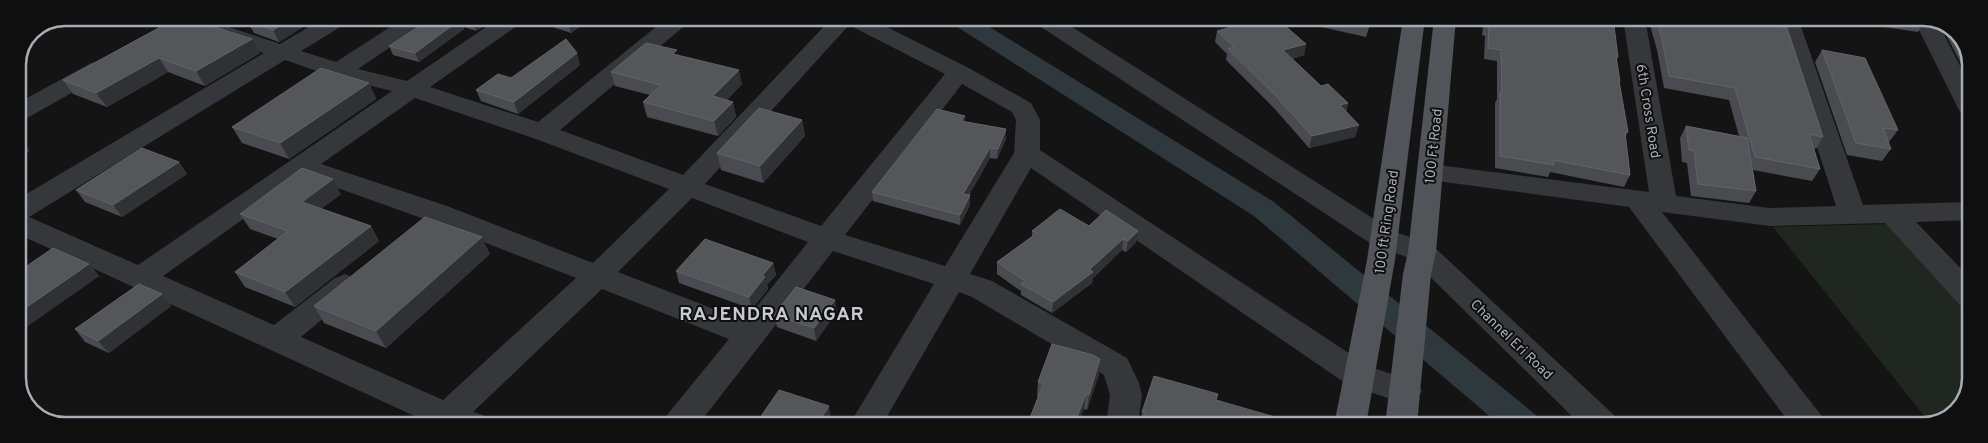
<svg xmlns="http://www.w3.org/2000/svg" width="1988" height="443" font-family="Overpass,sans-serif">
<style>
.green{fill:#202720}
.lines{fill:none;stroke-linecap:round;stroke-linejoin:round}
.canal{fill:#2e383d;fill-rule:evenodd}
.minor{fill:#35373a;fill-rule:evenodd}
.primary{fill:#515458;fill-rule:evenodd}
.wall{fill:#4a4b50}
.shaded-wall{fill:#303134}
.building{fill:#54565a;stroke:#616468}
.labels{text-anchor:middle;stroke-width:4;stroke-linejoin:round;paint-order:stroke}
.street-label{font-size:14px;fill:#a7adb4;stroke:#0f0f10}
.district-label{font-size:19px;font-weight:bold;letter-spacing:1px;fill:#c7cbd1;stroke:#0f0f10}
.rim{fill:none;stroke:#a7adb4;stroke-width:2.5}
</style>
<rect width="100%" height="100%" fill="#141415"/>
<!-- green -->
<path class="green" d="M 1889,224 L 1970,314 L 1970,387 L 1954,414 L 1930,423 L 1773,227 Z"/>
<g class="lines">
<!-- canal -->
<path class="canal" d="M 947,18 L 975,18 L 1274,202 L 1536,415 L 1541,425 L 1500,425 L 1254,216 L 951,23 Z"/>
<!-- minor -->
<path class="minor" d="M 170,18 L 202,18 L 280,44 L 324,18 L 350,18 L 347,23 L 301,51 L 336,62 L 404,18 L 429,18 L 426,23 L 358,69 L 407,81 L 499,18 L 524,18 L 521,23 L 430,87 L 538,122 L 667,18 L 691,18 L 688,23 L 560,130 L 683,175 L 832,18 L 869,18 L 967,67 L 1031,103 L 1040,120 L 1040,150 L 1370,367 L 1417,382 L 1422,391 L 1417,400 L 1406,404 L 1348,385 L 1031,168 L 970,274 L 992,281 L 1127,358 L 1139,383 L 1142,395 L 1138,425 L 1106,425 L 1110,395 L 1104,375 L 972,297 L 959,292 L 882,425 L 849,425 L 934,284 L 833,251 L 698,425 L 663,425 L 667,415 L 729,339 L 602,289 L 473,412 L 483,415 L 487,425 L 434,425 L 18,234 L 18,199 L 264,53 L 173,23 ZM 849,25 L 945,74 L 821,226 L 705,184 ZM 285,60 L 331,76 L 392,91 L 138,265 L 29,217 ZM 962,84 L 1012,112 L 1016,120 L 1014,153 L 945,266 L 845,235 ZM 415,98 L 533,138 L 669,189 L 593,263 L 447,206 L 321,164 ZM 304,176 L 427,220 L 576,278 L 443,400 L 301,337 L 355,292 L 360,285 L 355,278 L 345,274 L 335,278 L 274,325 L 163,276 ZM 692,198 L 808,242 L 745,321 L 618,272 Z
M 1032,18 L 1058,18 L 1393,231 L 1432,245 L 1614,415 L 1618,425 L 1581,425 L 1412,259 L 1373,245 L 1035,23 Z
M 1623,18 L 1645,18 L 1676,196 L 1770,208 L 1836,206 L 1776,18 L 1798,18 L 1863,205 L 1970,202 L 1970,220 L 1916,222 L 1970,278 L 1970,308 L 1960,305 L 1885,223 L 1770,226 L 1662,212 L 1821,415 L 1825,425 L 1791,425 L 1629,207 L 1430,180 L 1421,178 L 1417,172 L 1421,166 L 1430,164 L 1649,192 Z
M 1913,18 L 1932,18 L 1937,21 L 1970,85 L 1970,115 L 1961,113 L 1958,108 Z
M 99,61 L 107,63 L 111,68 L 107,73 L 27,118 L 18,120 L 18,103 L 91,63 Z"/>
<!-- primary -->
<path class="primary" d="M 1403,18 L 1425,18 L 1395,260 L 1366,425 L 1334,425 L 1367,260 Z
M 1434,18 L 1456,18 L 1436,252 L 1431,274 L 1417,425 L 1385,425 L 1403,274 L 1408,252 Z"/>
</g>
<!-- wall -->
<path class="wall" d="M 177,18 L 260,53 L 205,86 L 168,72 L 107,107 L 73,94 L 63,80 Z
M 206,18 L 241,18 L 228,25 Z
M 317,18 L 279,42 L 254,33 L 247,21 Z
M 432,18 L 496,18 L 476,31 L 464,27 L 464,29 L 419,62 L 393,55 L 389,46 Z
M 525,18 L 592,18 L 571,33 Z
M 1319,18 L 1372,18 L 1366,37 L 1317,26 Z
M 1484,18 L 1613,18 L 1618,57 L 1617,60 L 1620,81 L 1619,83 L 1628,132 L 1625,137 L 1630,175 L 1624,187 L 1550,172 L 1548,177 L 1495,168 L 1495,103 L 1497,99 L 1497,61 L 1484,59 L 1485,36 L 1482,35 Z
M 1648,18 L 1777,18 L 1779,26 L 1823,137 L 1816,149 L 1814,148 L 1820,169 L 1812,181 L 1753,170 L 1756,191 L 1749,203 L 1691,196 L 1687,163 L 1682,162 L 1680,138 L 1686,126 L 1739,136 L 1729,100 L 1664,88 L 1657,50 Z
M 1855,18 L 1924,18 L 1925,21 L 1918,32 L 1857,23 Z
M 1940,23 L 1958,34 L 1970,59 L 1970,81 Z
M 1217,31 L 1306,44 L 1304,55 L 1292,59 L 1321,86 L 1348,103 L 1346,112 L 1359,125 L 1355,137 L 1309,148 L 1274,108 L 1226,60 L 1227,54 L 1215,42 Z
M 1822,50 L 1898,130 L 1889,142 L 1888,142 L 1891,149 L 1882,161 L 1847,155 L 1815,62 Z
M 678,55 L 742,84 L 727,100 L 733,102 L 736,117 L 718,136 L 647,117 L 643,102 L 650,95 L 615,86 L 611,72 Z
M 580,65 L 518,114 L 481,101 L 476,90 L 511,78 Z
M 369,83 L 376,99 L 289,159 L 242,143 L 232,127 Z
M 802,120 L 805,136 L 763,183 L 721,170 L 717,153 Z
M 965,122 L 1006,129 L 1006,139 L 997,159 L 990,158 L 969,195 L 970,195 L 970,205 L 960,225 L 873,201 L 872,192 Z
M 179,162 L 187,174 L 122,217 L 85,202 L 76,190 Z
M 341,194 L 321,209 L 371,226 L 379,241 L 295,307 L 245,287 L 235,272 L 278,239 L 250,229 L 240,214 Z
M 1089,226 L 1138,231 L 1136,242 L 1126,252 L 1122,250 L 1093,278 L 1092,283 L 1052,313 L 1021,295 L 1021,291 L 997,274 L 997,262 L 1032,237 L 1032,231 Z
M 490,254 L 386,348 L 324,323 L 314,306 Z
M 773,263 L 776,275 L 767,285 L 768,289 L 752,309 L 679,283 L 676,271 Z
M 89,264 L 99,276 L 26,327 L 18,323 L 18,272 Z
M 162,294 L 171,306 L 109,353 L 85,342 L 75,329 Z
M 837,312 L 816,341 L 777,327 L 774,315 Z
M 1100,359 L 1099,374 L 1087,410 L 1084,409 L 1027,425 L 1038,397 L 1037,397 L 1038,382 Z
M 1218,394 L 1140,425 L 1142,412 Z"/>
<!-- shaded-wall -->
<path class="shaded-wall" d="M 224,18 L 241,18 L 228,25 Z
M 294,18 L 317,18 L 279,42 L 273,30 Z
M 479,18 L 496,18 L 476,31 L 473,22 Z
M 576,18 L 592,18 L 571,33 L 568,23 Z
M 461,19 L 464,29 L 419,62 L 415,53 Z
M 252,39 L 260,53 L 205,86 L 196,71 Z
M 1306,44 L 1304,55 L 1281,62 L 1283,50 Z
M 577,53 L 580,65 L 518,114 L 514,102 Z
M 159,58 L 168,72 L 107,107 L 96,93 Z
M 739,70 L 742,84 L 716,111 L 713,96 Z
M 369,83 L 376,99 L 289,159 L 280,143 Z
M 733,102 L 736,117 L 718,136 L 714,121 Z
M 1348,103 L 1345,115 L 1340,105 Z
M 965,116 L 965,125 L 961,121 Z
M 802,120 L 805,136 L 763,183 L 760,166 Z
M 1359,125 L 1355,137 L 1309,148 L 1312,136 Z
M 1006,129 L 1006,139 L 997,159 L 998,149 Z
M 21,139 L 30,151 L 18,158 L 18,141 Z
M 990,148 L 990,158 L 964,203 L 963,194 Z
M 179,162 L 187,174 L 122,217 L 113,205 Z
M 333,179 L 341,194 L 310,217 L 302,202 Z
M 970,195 L 970,205 L 960,225 L 960,215 Z
M 371,226 L 379,241 L 295,307 L 285,292 Z
M 1138,231 L 1136,242 L 1126,252 L 1128,241 Z
M 482,237 L 490,254 L 386,348 L 376,331 Z
M 1123,239 L 1122,250 L 1093,278 L 1092,283 L 1052,313 L 1053,302 L 1090,269 Z
M 773,263 L 776,275 L 767,285 L 768,289 L 752,309 L 749,297 L 762,276 Z
M 89,264 L 99,276 L 26,327 L 18,318 L 18,313 Z
M 162,294 L 171,306 L 109,353 L 98,341 Z
M 835,300 L 837,312 L 816,341 L 814,328 Z
M 1100,359 L 1099,374 L 1087,410 L 1089,395 Z
M 1086,394 L 1084,409 L 1078,425 L 1074,425 Z
M 829,406 L 831,418 L 826,425 L 817,425 Z"/>
<!-- building -->
<path class="building" d="M 177,18 L 187,18 L 252,39 L 196,71 L 159,58 L 96,93 L 63,80 Z
M 254,18 L 294,18 L 273,30 L 247,21 Z
M 432,18 L 479,18 L 473,22 L 460,18 L 461,19 L 415,53 L 389,46 Z
M 549,18 L 576,18 L 568,23 Z
M 1265,18 L 1276,18 L 1306,44 L 1283,50 L 1321,86 L 1328,84 L 1348,103 L 1340,105 L 1359,125 L 1312,136 L 1276,96 L 1228,49 L 1234,47 L 1217,31 Z
M 1334,18 L 1371,18 L 1369,26 Z
M 1486,18 L 1613,18 L 1618,57 L 1616,57 L 1620,81 L 1619,81 L 1628,132 L 1625,132 L 1630,175 L 1553,160 L 1554,165 L 1500,156 L 1500,92 L 1502,92 L 1501,50 L 1488,48 L 1489,24 L 1486,24 Z
M 1656,18 L 1777,18 L 1779,26 L 1787,28 L 1823,137 L 1809,134 L 1820,169 L 1755,157 L 1735,88 L 1669,76 L 1662,39 Z
M 1905,18 L 1924,18 L 1925,21 Z
M 566,39 L 577,53 L 514,102 L 476,90 L 498,74 L 511,78 Z
M 646,43 L 677,50 L 673,54 L 739,70 L 713,96 L 733,102 L 714,121 L 643,102 L 661,85 L 611,72 Z
M 1822,50 L 1865,58 L 1898,130 L 1883,128 L 1891,149 L 1856,143 Z
M 321,68 L 369,83 L 280,143 L 232,127 Z
M 759,108 L 802,120 L 760,166 L 717,153 Z
M 937,109 L 965,116 L 961,121 L 1006,129 L 998,149 L 990,148 L 963,194 L 970,195 L 960,215 L 872,192 Z
M 1686,126 L 1747,138 L 1756,191 L 1698,184 L 1694,151 L 1689,150 Z
M 142,148 L 179,162 L 113,205 L 76,190 Z
M 302,168 L 333,179 L 302,202 L 371,226 L 285,292 L 235,272 L 288,231 L 240,214 Z
M 1060,209 L 1089,226 L 1106,210 L 1138,231 L 1128,241 L 1123,239 L 1090,269 L 1093,272 L 1053,302 L 1021,284 L 1025,281 L 997,262 L 1037,233 L 1032,231 Z
M 425,217 L 482,237 L 376,331 L 314,306 Z
M 705,239 L 773,263 L 762,276 L 765,277 L 749,297 L 676,271 Z
M 53,248 L 89,264 L 18,313 L 18,272 Z
M 139,284 L 162,294 L 98,341 L 75,329 Z
M 796,287 L 835,300 L 814,328 L 774,315 Z
M 1052,344 L 1093,355 L 1100,359 L 1089,395 L 1086,394 L 1074,425 L 1006,425 L 1008,420 L 1027,425 L 1044,383 L 1038,382 Z
M 1154,376 L 1218,394 L 1216,400 L 1275,417 L 1273,425 L 1140,425 L 1145,413 L 1142,412 Z
M 779,390 L 829,406 L 817,425 L 755,425 Z"/>
<g class="labels">
<!-- street labels -->
<g class="street-label">
<text transform="translate(1649 111) rotate(81)" y="5">6th Cross Road</text>
<text transform="translate(1433 146) rotate(-84)" y="5">100 Ft Road</text>
<text transform="translate(1386 222) rotate(-82)" y="5">100 ft Ring Road</text>
<text transform="translate(1512 339) rotate(44)" y="5">Channel Eri Road</text>
</g>
<!-- district labels -->
<g class="district-label">
<text x="772" y="320">RAJENDRA NAGAR</text>
</g>
</g>
<!-- crop -->
<path d="M0 0H1988V443H0ZM65 26H1923A39 39 0 0 1 1962 65V378A39 39 0 0 1 1923 417H65A39 39 0 0 1 26 378V65A39 39 0 0 1 65 26Z" fill="#0f0f10" fill-rule="evenodd"/>
<path class="rim" d="M65 26H1923A39 39 0 0 1 1962 65V378A39 39 0 0 1 1923 417H65A39 39 0 0 1 26 378V65A39 39 0 0 1 65 26Z"/>
</svg>
